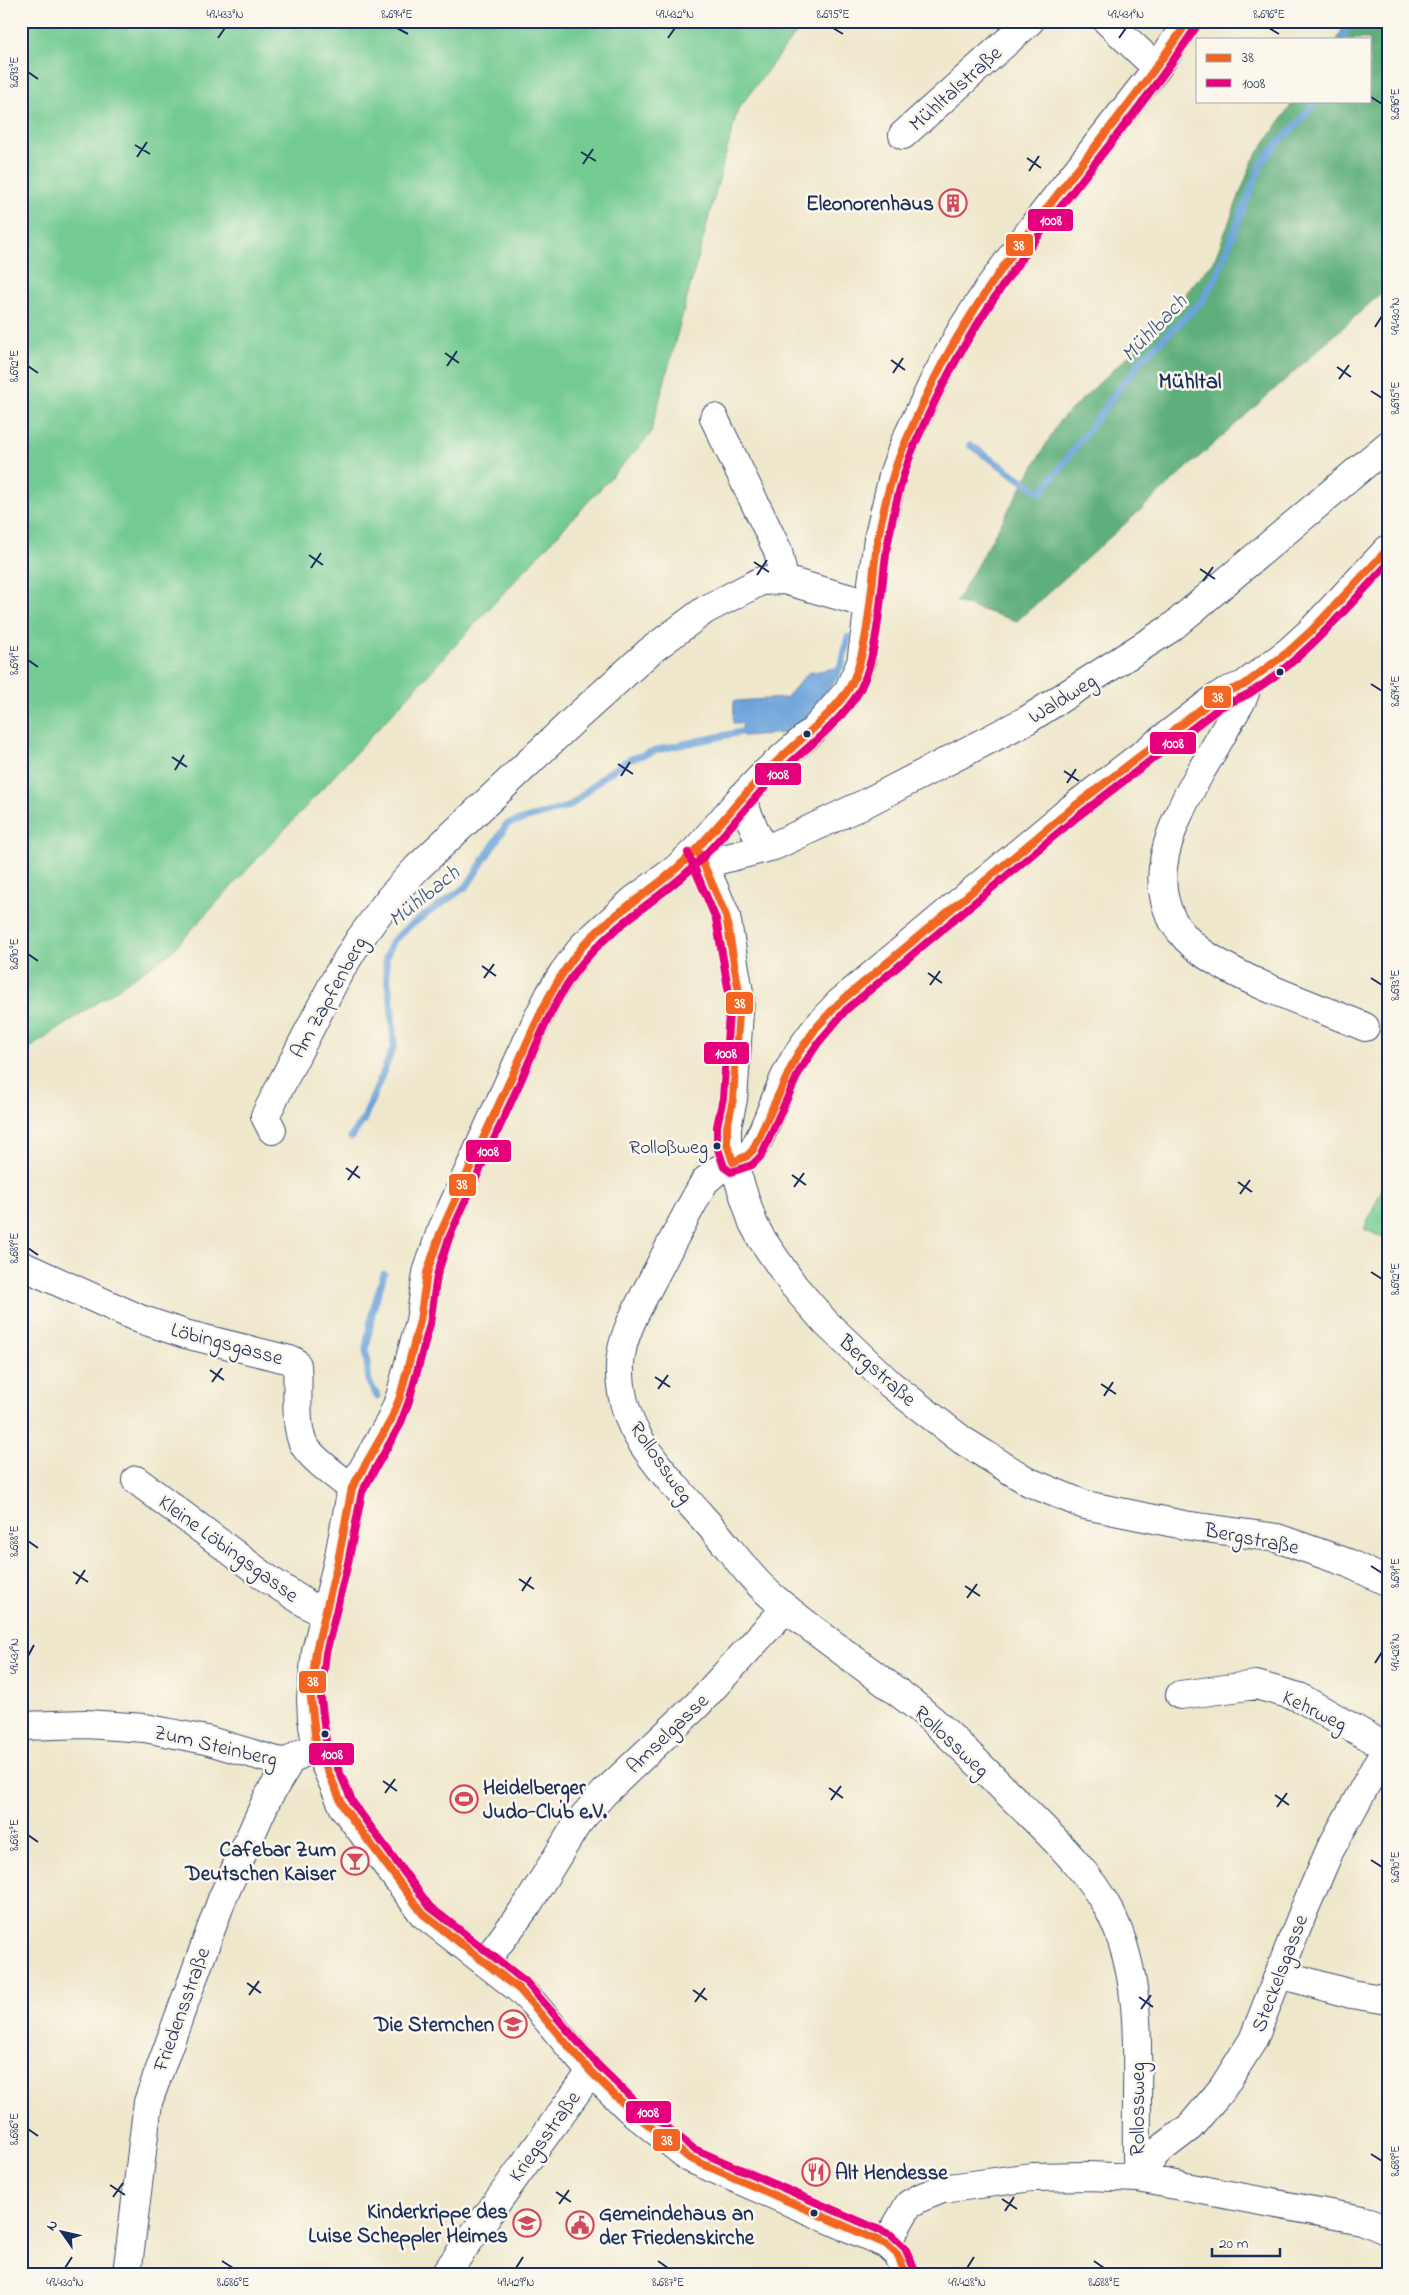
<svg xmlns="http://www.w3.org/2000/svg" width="1409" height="2295" font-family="'Indie Flower',sans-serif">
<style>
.green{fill:#73cb91;stroke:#477d78}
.forest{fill:#5eaf7b;stroke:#3c6f6c}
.water{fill:#6ca3da;stroke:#44699c}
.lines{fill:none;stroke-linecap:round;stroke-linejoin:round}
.stream{stroke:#6ca3da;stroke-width:7}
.minor-casing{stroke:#3b4b6e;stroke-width:30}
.minor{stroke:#fff;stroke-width:28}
.bus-1-casing{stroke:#fbf7ec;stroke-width:11}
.bus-2-casing{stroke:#fbf7ec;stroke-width:11}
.bus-1{stroke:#f26522;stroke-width:8}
.bus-2{stroke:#e5007d;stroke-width:8}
.ticks{fill:none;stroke:#1b2f5e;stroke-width:2}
.bus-dot{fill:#1b2f5e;stroke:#fbf7ec;stroke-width:2}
.labels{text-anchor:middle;stroke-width:5;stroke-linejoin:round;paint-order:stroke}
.bus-label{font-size:20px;fill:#1b2f5e;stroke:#fbf7ec;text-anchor:end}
.street-label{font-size:21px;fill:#1b2f5e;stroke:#fbf7ec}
.poi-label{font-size:21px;font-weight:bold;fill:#1b2f5e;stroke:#fbf7ec;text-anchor:end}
.water-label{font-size:22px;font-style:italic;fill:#375889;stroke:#fbf7ec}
.neighbourhood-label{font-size:22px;font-weight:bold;fill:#1b2f5e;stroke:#fbf7ec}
.line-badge{stroke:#fbf7ec;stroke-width:2}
.badge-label{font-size:14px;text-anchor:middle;font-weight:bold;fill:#fff}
.neatline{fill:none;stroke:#1b2f5e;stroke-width:2}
.ticks-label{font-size:12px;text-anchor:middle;fill:#1b2f5e}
</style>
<rect width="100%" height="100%" fill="#fbf7ec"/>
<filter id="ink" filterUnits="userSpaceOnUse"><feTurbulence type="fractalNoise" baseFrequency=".02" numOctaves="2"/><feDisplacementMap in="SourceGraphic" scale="10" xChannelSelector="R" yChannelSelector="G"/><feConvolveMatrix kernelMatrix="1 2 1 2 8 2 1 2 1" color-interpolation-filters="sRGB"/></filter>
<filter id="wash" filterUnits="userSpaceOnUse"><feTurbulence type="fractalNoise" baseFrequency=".0096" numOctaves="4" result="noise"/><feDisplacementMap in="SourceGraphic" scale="20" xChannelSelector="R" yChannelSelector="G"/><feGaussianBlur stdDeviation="1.12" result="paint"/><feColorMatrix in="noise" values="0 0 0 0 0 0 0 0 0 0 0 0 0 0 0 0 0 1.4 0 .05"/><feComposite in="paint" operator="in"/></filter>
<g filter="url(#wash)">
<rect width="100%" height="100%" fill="#efe7cb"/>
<!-- green -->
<path class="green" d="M 21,21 L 805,21 L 738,109 L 650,435 L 170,953 L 21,1054 Z
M 1388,1176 L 1388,1240 L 1364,1229 Z"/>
<!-- forest -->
<path class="forest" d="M 1347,21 L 1388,21 L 1388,287 L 1017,621 L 956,602 L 1060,420 L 1143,342 L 1214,261 L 1253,160 L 1294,101 L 1370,101 L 1370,39 L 1337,39 Z"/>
<!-- water -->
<path class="water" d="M 835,668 L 841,672 L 811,713 L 788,733 L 743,736 L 742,723 L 733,723 L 734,701 L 786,698 L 808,673 Z"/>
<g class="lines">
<!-- stream -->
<path class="stream" d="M 1342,39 L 1351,21
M 970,445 L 1041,493 L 1140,361 L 1203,300 L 1216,277 L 1261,164 C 1277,140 1301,125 1315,101
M 833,678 L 842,664 L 848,637
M 351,1137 L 363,1121 L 394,1046 L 391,1001 L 386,971 L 386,958 L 392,942 L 408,927 L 467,886 L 507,824 L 570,806 L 604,776 L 628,760 L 661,749 L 750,730
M 377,1396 L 369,1382 L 366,1349 L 372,1313 L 384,1274"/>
</g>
</g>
<g filter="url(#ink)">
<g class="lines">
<!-- minor casing -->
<g class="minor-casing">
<path id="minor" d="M 1107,21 L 1157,68
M 903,135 L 1030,21
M 714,418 L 778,551 L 784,580
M 1244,685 L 1245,693 L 1241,702 C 1227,725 1215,748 1201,771 C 1166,833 1133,905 1206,955 C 1250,985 1316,1006 1365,1027
M 741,798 L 763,849
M 697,849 L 726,916 L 740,998 L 733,1099 L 727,1127 L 727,1144 L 753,1223 L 761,1238 L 794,1286 L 826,1323 L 890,1384 L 962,1440 L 1029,1482 L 1085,1505 L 1184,1525 L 1277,1538 L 1348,1563 L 1388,1582
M 704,864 L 774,846 L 866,803 L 1027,720 L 1171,628 L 1388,445
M 272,1130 L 265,1116 L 337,976 L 359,940 L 389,899 L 417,868 L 578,716 L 650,651 L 705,610 L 761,581 L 784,580 L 868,604
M 21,1265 L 140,1319 L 185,1334 L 294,1361 L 297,1365 C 299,1387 294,1423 303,1443 C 310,1458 339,1478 352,1488
M 136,1480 L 268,1579 L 324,1615
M 1180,1695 L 1256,1685 L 1299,1697 L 1386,1747
M 21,1726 L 86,1724 L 145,1728 L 206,1740 L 280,1762 L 290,1761 L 302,1753
M 485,1962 L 528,1904 L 577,1824 L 604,1793 L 697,1705 L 786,1608
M 1280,1974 L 1351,1994 L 1388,2000
M 1138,2178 C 1132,2091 1151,1993 1110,1912 C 1088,1870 1052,1837 1019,1804 C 984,1770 950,1733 912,1703 C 867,1668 819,1636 775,1599 C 753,1581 736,1557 718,1535 C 692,1505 657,1469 637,1435 C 625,1415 619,1386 620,1364 C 622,1331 642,1301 656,1273 C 672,1242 688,1211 705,1181 L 718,1170 L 747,1156 L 753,1150 C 767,1127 774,1099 786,1075 C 799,1048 818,1024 839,1003 L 1071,809 L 1213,700 L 1225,692 L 1244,685 L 1288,652 L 1311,631 L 1388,549
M 1138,2178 L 1156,2153 L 1190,2127 L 1222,2089 L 1253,2040 L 1304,1910 L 1330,1850 L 1388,1744
M 886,2244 L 909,2204 L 922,2197 L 942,2189 L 1032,2177 L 1088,2176 L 1138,2178 L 1362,2220 L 1388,2231
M 127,2274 L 148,2102 L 222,1899 L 267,1799 L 290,1761
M 445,2274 L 591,2072
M 906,2274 L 897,2254 L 886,2244 L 689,2158 L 629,2109 L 591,2072 L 533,2003 L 519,1989 L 423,1914 L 344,1808 L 316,1744 L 312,1719 L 311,1698 L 316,1651 L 338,1561 L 352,1488 L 391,1420 L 400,1397 L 420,1321 L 427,1273 L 440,1234 L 537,1020 L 550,994 L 563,973 L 584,945 L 635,899 L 676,869 L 697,849 L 741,798 L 767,771 L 814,730 L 848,691 L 861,663 L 878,539 L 894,472 L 905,442 L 935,379 L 962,329 L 991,285 L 1035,224 L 1157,68 L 1188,21"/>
</g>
<!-- minor -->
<use href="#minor" class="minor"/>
<!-- bus-1 casing -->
<g class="bus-1-casing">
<path id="bus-1" d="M 697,849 L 726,916 L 740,998 L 733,1099 L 727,1127 L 727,1144 L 733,1162
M 733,1162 L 747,1156 L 753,1150 L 797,1055 L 816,1028 L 839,1003 L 1071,809 L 1213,700 L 1225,692 L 1244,685 L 1288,652 L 1311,631 L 1388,549
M 906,2274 L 897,2254 L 886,2244 L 689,2158 L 629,2109 L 591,2072 L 519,1989 L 423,1914 L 344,1808 L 316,1744 L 311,1698 L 316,1651 L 338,1561 L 352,1488 L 391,1420 L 400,1397 L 420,1321 L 427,1273 L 440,1234 C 464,1181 488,1127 513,1074 C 533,1030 551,983 583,946 C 610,915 648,894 678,867 C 709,839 734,805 763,775 C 790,747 822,725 846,693 C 869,662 871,584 877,544 C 883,509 892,471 907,439 C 923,401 941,363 963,328 C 1029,219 1118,127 1188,21"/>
</g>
<!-- bus-2 casing -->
<g class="bus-2-casing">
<path id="bus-2" d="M 688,853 L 716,919 L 730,999 L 723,1098 L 717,1126 L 717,1146 L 724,1167 L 731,1172 L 752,1165 L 761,1156 L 800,1070 L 818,1043 L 846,1010 L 1077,817 L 1219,708 C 1229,702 1240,699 1250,693 C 1304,660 1345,609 1388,564
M 915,2270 L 905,2248 L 891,2235 L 694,2149 L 636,2102 L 598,2065 L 526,1982 L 430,1907 L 353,1803 L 326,1741 L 321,1698 L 326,1653 L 348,1563 L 362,1492 L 400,1425 L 409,1401 L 430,1324 L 437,1275 L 449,1238 C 473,1184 498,1131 522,1078 C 541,1034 559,986 593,951 C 620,922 653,902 683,876 C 716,848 741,811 772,780 C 800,753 832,730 855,698 C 880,662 880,586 888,542 C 894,509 902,474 915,444 C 932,406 950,368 972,333 C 1038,224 1127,132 1196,27"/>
</g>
<!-- bus-1 -->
<use href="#bus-1" class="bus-1"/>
<!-- bus-2 -->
<use href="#bus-2" class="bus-2"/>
</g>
</g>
<!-- ticks -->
<path class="ticks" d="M 397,28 L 408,34M 833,28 L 843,34M 1269,28 L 1279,34M 218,38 L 225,28M 668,38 L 675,28M 1119,38 L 1126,28M 28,72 L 38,79M 1371,97 L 1382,104M 135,145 L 150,154M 581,152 L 596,161M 137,157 L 147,142M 1027,158 L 1041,168M 583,164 L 593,149M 1029,171 L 1039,156M 1375,327 L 1382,316M 445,353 L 459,363M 891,360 L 905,370M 28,366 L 38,373M 447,366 L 457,351M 1337,367 L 1351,377M 893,373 L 903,358M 1339,379 L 1349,365M 1371,391 L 1382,398M 309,555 L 323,565M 754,562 L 769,572M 311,568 L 321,553M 1200,569 L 1215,579M 757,575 L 767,560M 1203,581 L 1213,567M 28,660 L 38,667M 1371,684 L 1382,691M 172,757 L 187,767M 618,764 L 633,774M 175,770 L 184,755M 1064,771 L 1079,781M 621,776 L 630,762M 1067,783 L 1076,769M 28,954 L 38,961M 482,966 L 496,976M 928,973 L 942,983M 484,978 L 494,964M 1371,978 L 1382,985M 930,985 L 940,971M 346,1168 L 360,1178M 792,1175 L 806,1185M 348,1180 L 358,1166M 1238,1182 L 1252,1192M 794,1187 L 804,1173M 1240,1194 L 1250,1180M 28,1248 L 38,1255M 1371,1272 L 1382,1279M 210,1370 L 224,1380M 655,1377 L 670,1387M 212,1382 L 222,1368M 1101,1384 L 1116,1394M 658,1389 L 668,1375M 1104,1396 L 1113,1382M 28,1541 L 38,1548M 1371,1566 L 1382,1573M 73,1572 L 88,1582M 519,1579 L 534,1589M 76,1584 L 85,1570M 965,1586 L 980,1596M 522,1591 L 531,1577M 967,1598 L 977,1584M 28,1656 L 34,1645M 1375,1663 L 1382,1652M 383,1781 L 397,1791M 829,1788 L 843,1798M 385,1793 L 395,1779M 1275,1795 L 1289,1805M 831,1800 L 841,1786M 1277,1807 L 1287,1793M 28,1835 L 38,1842M 1371,1860 L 1382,1867M 247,1983 L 261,1993M 693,1990 L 707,2000M 249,1995 L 259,1981M 1139,1997 L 1153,2007M 695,2002 L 705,1988M 1141,2009 L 1151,1995M 28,2129 L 38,2136M 1371,2154 L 1382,2161M 110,2185 L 125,2195M 556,2192 L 571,2202M 113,2197 L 123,2183M 1002,2199 L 1017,2209M 559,2204 L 569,2190M 1005,2211 L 1014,2197M 222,2261 L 233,2268M 658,2261 L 668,2268M 1094,2261 L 1104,2268M 65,2268 L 72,2257M 516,2268 L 523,2257M 967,2268 L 974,2257"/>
<!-- icons -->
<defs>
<g id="building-ring" transform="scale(1.4375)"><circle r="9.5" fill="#fbf7ec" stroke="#d1495b" stroke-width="1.5"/><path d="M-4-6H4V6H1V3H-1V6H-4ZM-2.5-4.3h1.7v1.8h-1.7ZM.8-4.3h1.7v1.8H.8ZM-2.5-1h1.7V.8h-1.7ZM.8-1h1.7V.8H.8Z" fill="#d1495b"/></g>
<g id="stadium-ring" transform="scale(1.4375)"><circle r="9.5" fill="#fbf7ec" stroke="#d1495b" stroke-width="1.5"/><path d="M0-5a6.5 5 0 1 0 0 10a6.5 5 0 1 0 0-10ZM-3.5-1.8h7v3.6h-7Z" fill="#d1495b"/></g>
<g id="bar-ring" transform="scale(1.4375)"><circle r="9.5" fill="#fbf7ec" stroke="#d1495b" stroke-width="1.5"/><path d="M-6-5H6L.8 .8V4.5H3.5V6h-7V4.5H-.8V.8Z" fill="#d1495b"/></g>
<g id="school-ring" transform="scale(1.4375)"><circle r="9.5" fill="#fbf7ec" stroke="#d1495b" stroke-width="1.5"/><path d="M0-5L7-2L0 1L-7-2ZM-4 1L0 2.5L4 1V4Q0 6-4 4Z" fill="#d1495b"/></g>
<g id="restaurant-ring" transform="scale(1.4375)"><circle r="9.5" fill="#fbf7ec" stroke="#d1495b" stroke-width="1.5"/><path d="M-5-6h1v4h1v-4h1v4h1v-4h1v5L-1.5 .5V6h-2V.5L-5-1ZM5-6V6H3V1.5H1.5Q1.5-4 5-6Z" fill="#d1495b"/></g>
<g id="civic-ring" transform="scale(1.4375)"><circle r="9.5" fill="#fbf7ec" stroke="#d1495b" stroke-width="1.5"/><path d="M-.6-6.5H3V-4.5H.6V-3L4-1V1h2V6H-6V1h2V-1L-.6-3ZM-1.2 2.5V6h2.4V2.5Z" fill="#d1495b"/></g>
</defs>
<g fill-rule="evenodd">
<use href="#building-ring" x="953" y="203"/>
<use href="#stadium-ring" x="464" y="1799"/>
<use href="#bar-ring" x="355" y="1861"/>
<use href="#school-ring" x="513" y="2024"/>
<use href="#restaurant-ring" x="816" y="2172"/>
<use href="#school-ring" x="527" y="2223"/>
<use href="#civic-ring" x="580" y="2225"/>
</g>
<!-- markers -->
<g class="bus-dot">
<circle cx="1280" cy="672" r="4.5"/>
<circle cx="807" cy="734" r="4.5"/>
<circle cx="717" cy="1146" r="4.5"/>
<circle cx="325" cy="1734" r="4.5"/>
<circle cx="814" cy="2213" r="4.5"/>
</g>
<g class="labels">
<!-- bus labels -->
<g class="bus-label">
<text x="708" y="1153">Rolloßweg</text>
</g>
<!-- street labels -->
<g class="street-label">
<text transform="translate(955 88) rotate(-42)" y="7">Mühltalstraße</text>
<text transform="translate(1062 698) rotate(-32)" y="7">Waldweg</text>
<text transform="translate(328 997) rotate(-61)" y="7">Am Zapfenberg</text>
<text transform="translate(227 1343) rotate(15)" y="7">Löbingsgasse</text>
<text transform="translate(878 1370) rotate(42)" y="7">Bergstraße</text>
<text transform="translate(662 1462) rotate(55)" y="7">Rollossweg</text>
<text transform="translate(1252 1538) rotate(11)" y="7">Bergstraße</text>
<text transform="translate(229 1548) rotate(36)" y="7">Kleine Löbingsgasse</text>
<text transform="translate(1315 1710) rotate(26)" y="7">Kehrweg</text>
<text transform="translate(667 1733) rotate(-44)" y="7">Amselgasse</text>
<text transform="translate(952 1741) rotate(43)" y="7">Rollossweg</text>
<text transform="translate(216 1745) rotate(13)" y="7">Zum Steinberg</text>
<text transform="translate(1279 1973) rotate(-69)" y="7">Steckelsgasse</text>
<text transform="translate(181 2009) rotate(-70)" y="7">Friedensstraße</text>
<text transform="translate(1137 2109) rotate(-90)" y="7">Rollossweg</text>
<text transform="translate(544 2136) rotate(-54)" y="7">Kriegsstraße</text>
</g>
<!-- poi labels -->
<g class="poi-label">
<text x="934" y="210">Eleonorenhaus</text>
<text x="483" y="1794" text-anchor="start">Heidelberger<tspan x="483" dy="24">Judo-Club e.V.</tspan></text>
<text x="336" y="1856">Cafebar Zum<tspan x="336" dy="24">Deutschen Kaiser</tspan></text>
<text x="494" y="2031">Die Sternchen</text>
<text x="835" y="2179" text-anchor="start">Alt Hendesse</text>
<text x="508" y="2218">Kinderkrippe des<tspan x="508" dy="24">Luise Scheppler Heimes</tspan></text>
<text x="599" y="2220" text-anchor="start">Gemeindehaus an<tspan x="599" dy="24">der Friedenskirche</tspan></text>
</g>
<!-- water labels -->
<g class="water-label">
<text transform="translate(1153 327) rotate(-46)" y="8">Mühlbach</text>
<text transform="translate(423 895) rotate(-39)" y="8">Mühlbach</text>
</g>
<!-- neighbourhood labels -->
<g class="neighbourhood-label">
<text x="1190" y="388">Mühltal</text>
</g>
</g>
<g class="line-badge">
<rect x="1027" y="208" width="47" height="24" rx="5" fill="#e5007d"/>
<rect x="1005" y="233" width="29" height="24" rx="5" fill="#f26522"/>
<rect x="1203" y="685" width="29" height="24" rx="5" fill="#f26522"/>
<rect x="1149" y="731" width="48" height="24" rx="5" fill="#e5007d"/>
<rect x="754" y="762" width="48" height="24" rx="5" fill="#e5007d"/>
<rect x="725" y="991" width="29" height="24" rx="5" fill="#f26522"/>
<rect x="703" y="1041" width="47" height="24" rx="5" fill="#e5007d"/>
<rect x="465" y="1139" width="47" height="24" rx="5" fill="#e5007d"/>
<rect x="448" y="1173" width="29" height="24" rx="5" fill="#f26522"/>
<rect x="298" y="1670" width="29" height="24" rx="5" fill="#f26522"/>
<rect x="308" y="1742" width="47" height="24" rx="5" fill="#e5007d"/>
<rect x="625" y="2100" width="47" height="24" rx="5" fill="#e5007d"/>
<rect x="652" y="2128" width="29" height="24" rx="5" fill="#f26522"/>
</g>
<g class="badge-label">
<text x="1051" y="225">1008</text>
<text x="1019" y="250">38</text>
<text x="1218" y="702">38</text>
<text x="1173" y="748">1008</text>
<text x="778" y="779">1008</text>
<text x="740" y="1008">38</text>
<text x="726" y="1058">1008</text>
<text x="488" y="1156">1008</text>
<text x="462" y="1189">38</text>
<text x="313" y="1686">38</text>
<text x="332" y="1759">1008</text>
<text x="648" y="2117">1008</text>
<text x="667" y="2145">38</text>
</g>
<!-- margin -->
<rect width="1409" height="2295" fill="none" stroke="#fbf7ec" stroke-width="55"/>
<!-- legend -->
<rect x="1196" y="38" width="175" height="65" fill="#fbf7ec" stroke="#a1a7b3"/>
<rect x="1206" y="54" width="25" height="8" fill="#f26522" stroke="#a1a7b3"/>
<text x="1242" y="62" font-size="15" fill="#1b2f5e">38</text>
<rect x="1206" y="79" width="25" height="8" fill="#e5007d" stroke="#a1a7b3"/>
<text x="1242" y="88" font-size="15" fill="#1b2f5e">1008</text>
<!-- north arrow -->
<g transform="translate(62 2232) rotate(304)" stroke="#fbf7ec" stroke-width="4" paint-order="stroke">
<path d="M0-4L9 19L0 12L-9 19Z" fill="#1b2f5e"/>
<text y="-8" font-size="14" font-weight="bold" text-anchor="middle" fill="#1b2f5e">N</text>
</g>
<!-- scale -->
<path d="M1212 2248v8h68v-8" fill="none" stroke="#1b2f5e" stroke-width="2.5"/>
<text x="1219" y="2248" font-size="15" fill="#1b2f5e" stroke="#fbf7ec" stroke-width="4" paint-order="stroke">20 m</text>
<rect x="28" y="28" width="1354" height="2240" class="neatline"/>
<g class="ticks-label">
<text x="225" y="18">49.433°N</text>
<text x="397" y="18">8.694°E</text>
<text x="675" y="18">49.432°N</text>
<text x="833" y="18">8.695°E</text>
<text x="1126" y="18">49.431°N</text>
<text x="1269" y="18">8.696°E</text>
<text transform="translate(14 72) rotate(-90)" y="4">8.693°E</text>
<text transform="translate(1395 104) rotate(-90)" y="4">8.696°E</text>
<text transform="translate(1395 316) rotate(-90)" y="4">49.430°N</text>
<text transform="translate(14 366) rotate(-90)" y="4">8.692°E</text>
<text transform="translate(1395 398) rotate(-90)" y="4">8.695°E</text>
<text transform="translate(14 660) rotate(-90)" y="4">8.691°E</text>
<text transform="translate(1395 691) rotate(-90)" y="4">8.694°E</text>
<text transform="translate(14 954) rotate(-90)" y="4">8.690°E</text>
<text transform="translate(1395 985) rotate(-90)" y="4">8.693°E</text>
<text transform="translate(14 1248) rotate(-90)" y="4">8.689°E</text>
<text transform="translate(1395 1279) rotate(-90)" y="4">8.692°E</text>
<text transform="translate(14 1541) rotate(-90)" y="4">8.688°E</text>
<text transform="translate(1395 1573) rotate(-90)" y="4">8.691°E</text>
<text transform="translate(1395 1652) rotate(-90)" y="4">49.428°N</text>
<text transform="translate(14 1656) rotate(-90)" y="4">49.431°N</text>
<text transform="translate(14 1835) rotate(-90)" y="4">8.687°E</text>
<text transform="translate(1395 1867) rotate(-90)" y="4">8.690°E</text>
<text transform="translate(14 2129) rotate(-90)" y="4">8.686°E</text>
<text transform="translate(1395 2161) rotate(-90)" y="4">8.689°E</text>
<text x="65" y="2286">49.430°N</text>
<text x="233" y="2286">8.686°E</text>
<text x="516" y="2286">49.429°N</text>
<text x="668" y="2286">8.687°E</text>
<text x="967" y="2286">49.428°N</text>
<text x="1104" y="2286">8.688°E</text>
</g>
</svg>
